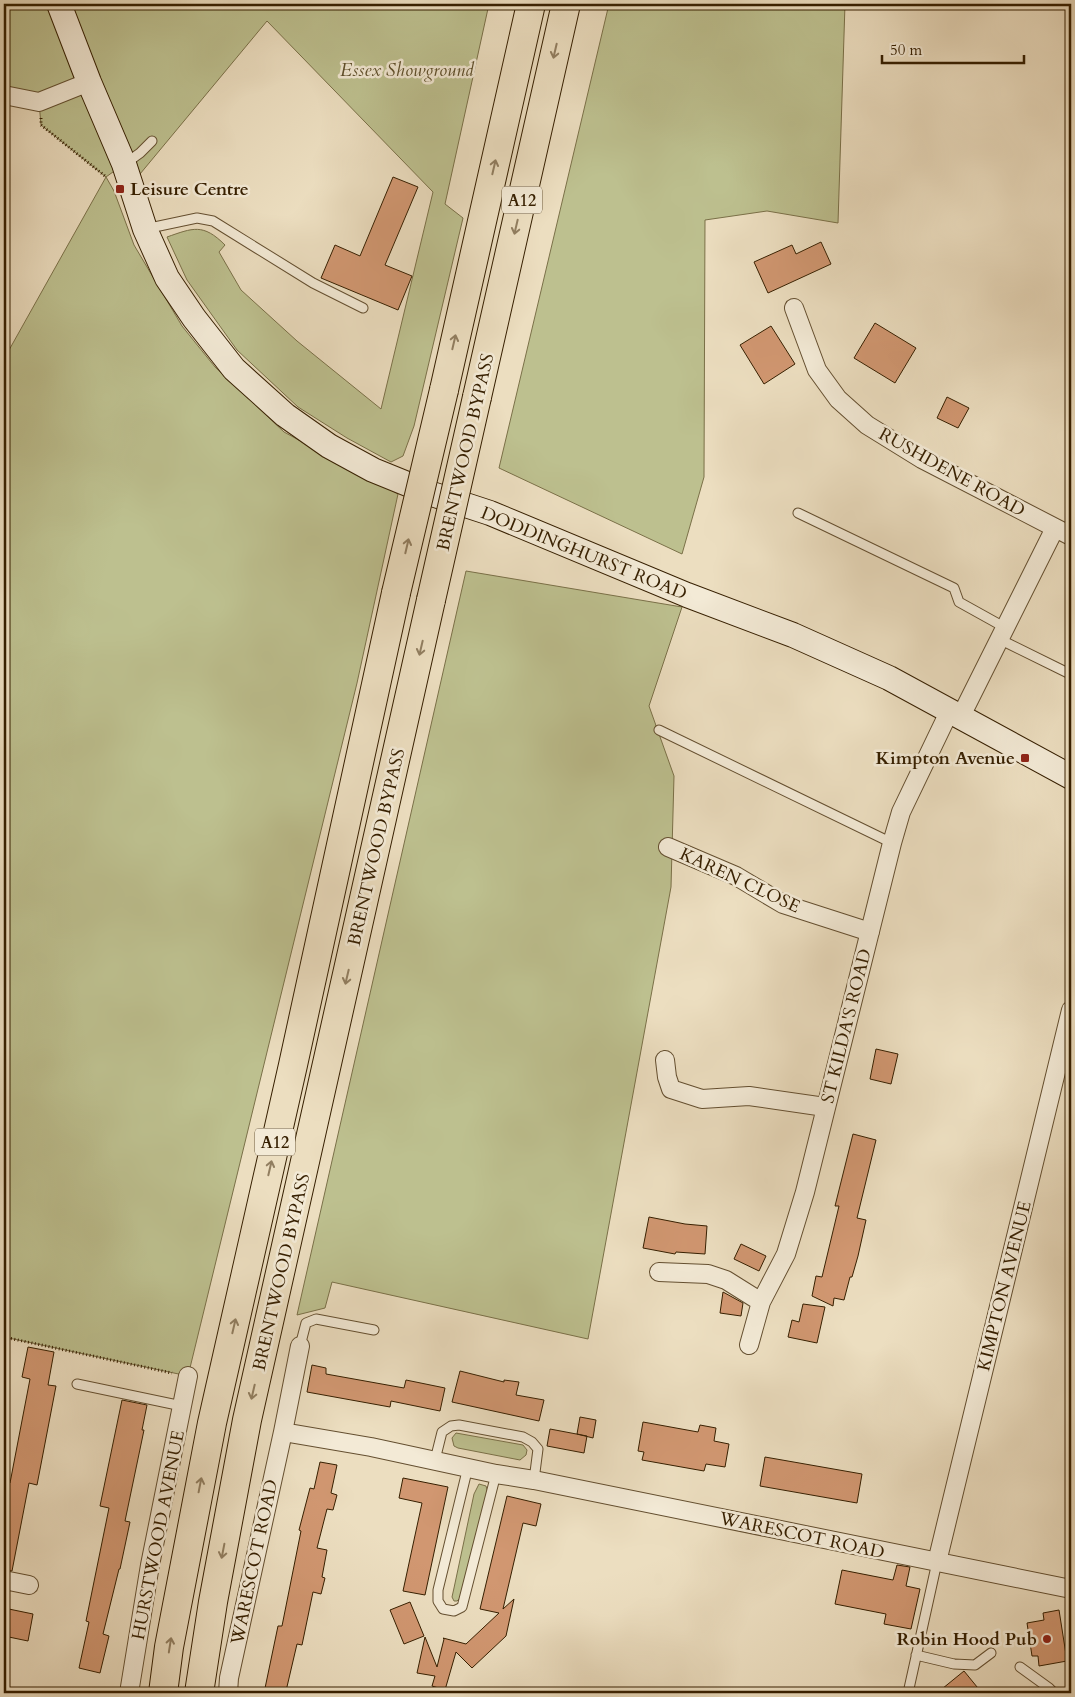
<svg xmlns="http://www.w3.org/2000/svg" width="1075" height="1697" font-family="Cardo,serif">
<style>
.green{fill:#bdc08f;stroke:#7a7048}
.building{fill:#d19771;stroke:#361f00}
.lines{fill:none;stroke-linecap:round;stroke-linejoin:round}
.lane-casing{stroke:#644f30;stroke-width:11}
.street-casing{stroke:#644f30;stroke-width:20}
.secondary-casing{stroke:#361f00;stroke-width:26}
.highway-casing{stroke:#361f00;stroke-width:30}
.path{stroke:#361f00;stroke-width:3;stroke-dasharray:1 2.5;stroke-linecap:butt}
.lane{stroke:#f3ead6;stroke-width:9}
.street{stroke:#f3ead6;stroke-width:18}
.secondary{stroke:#f3ead6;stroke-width:24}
.highway{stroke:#ecdec0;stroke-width:28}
.highway-bridge-casing{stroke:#361f00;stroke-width:30;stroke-linecap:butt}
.highway-bridge{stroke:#ecdec0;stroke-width:28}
.oneway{stroke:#917e60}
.poi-dot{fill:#8f2418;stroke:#f3ead6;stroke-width:2}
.labels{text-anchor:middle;stroke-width:5;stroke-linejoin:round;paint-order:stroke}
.shield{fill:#f3ead6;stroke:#6f5c40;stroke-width:1}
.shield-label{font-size:16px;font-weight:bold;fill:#361f00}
.park-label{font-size:18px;font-style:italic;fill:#5e4f2b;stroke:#f3ead6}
.poi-label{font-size:18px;font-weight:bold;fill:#361f00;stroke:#f3ead6;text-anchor:end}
.street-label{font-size:18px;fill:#361f00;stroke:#f3ead6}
</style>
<rect width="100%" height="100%" fill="#ecdec0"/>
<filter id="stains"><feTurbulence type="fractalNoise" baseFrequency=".004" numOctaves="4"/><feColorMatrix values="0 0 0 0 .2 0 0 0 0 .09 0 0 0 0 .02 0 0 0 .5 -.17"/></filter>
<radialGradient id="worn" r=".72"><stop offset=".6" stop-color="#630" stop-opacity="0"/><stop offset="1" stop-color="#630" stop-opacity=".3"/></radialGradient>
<!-- green -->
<path class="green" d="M 4,4 L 57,4 L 124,164 L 106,177 L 114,191 L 134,245 L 182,326 L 215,367 L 284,432 L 398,494 L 357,683 L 188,1376 L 4,1337 L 4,359 L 106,177 L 41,125 L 39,102 L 4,95 Z
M 62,4 L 489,4 L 445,204 L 463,218 L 414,426 L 403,456 L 391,462 L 347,438 L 298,407 L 237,350 L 187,280 L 167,237 C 193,228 203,223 225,245 L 219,252 L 241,290 L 297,341 L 381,409 L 433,192 L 267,21 L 140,174 Z
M 609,4 L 845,4 L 838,223 L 767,211 L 705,220 L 704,477 L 682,554 L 499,468 Z
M 466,571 L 682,607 L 649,706 L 674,776 L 671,887 L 588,1339 L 332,1282 L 325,1308 L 297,1315 Z
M 456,1433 L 523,1445 L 527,1450 L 526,1455 L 520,1460 L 458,1448 L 454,1446 L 452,1438 Z
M 479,1484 L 486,1486 L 488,1493 L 460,1598 L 457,1601 L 454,1601 L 452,1597 L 454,1588 L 474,1494 Z"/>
<!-- building -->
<path class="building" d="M 393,177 L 418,187 L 385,265 L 412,276 L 398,310 L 321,278 L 335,245 L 360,256 Z
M 821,242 L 831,264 L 768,293 L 754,262 L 792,245 L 796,254 Z
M 875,323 L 916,348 L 895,383 L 854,358 Z
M 771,326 L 795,364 L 764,384 L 740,345 Z
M 947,397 L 969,408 L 958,428 L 937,418 Z
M 876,1049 L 898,1054 L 891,1084 L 870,1079 Z
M 853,1134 L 876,1140 L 857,1218 L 866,1220 L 858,1256 L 852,1277 L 850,1277 L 844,1300 L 834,1298 L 833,1306 L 812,1296 L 816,1276 L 822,1277 L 839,1206 L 835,1206 Z
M 649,1217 L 685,1224 L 707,1226 L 705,1254 L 676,1252 L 675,1254 L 643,1248 Z
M 741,1244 L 766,1256 L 759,1271 L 734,1259 Z
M 723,1292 L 743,1303 L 741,1316 L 720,1313 Z
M 803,1304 L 825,1307 L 817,1343 L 788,1337 L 792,1320 L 799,1322 Z
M 28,1347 L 54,1352 L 48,1385 L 56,1386 L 37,1485 L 29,1483 L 12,1571 L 4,1570 L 4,1482 L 10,1483 L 30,1379 L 22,1377 Z
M 312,1365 L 326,1368 L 326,1374 L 404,1388 L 406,1380 L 445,1388 L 440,1411 L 391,1401 L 390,1407 L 307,1392 Z
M 460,1371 L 504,1382 L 504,1380 L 519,1382 L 516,1395 L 544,1400 L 539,1421 L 452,1402 Z
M 122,1400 L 147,1405 L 142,1430 L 144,1430 L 125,1521 L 130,1522 L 120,1569 L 119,1569 L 103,1634 L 109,1636 L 100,1673 L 79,1668 L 89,1622 L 86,1621 L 109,1508 L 100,1506 Z
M 580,1417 L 596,1420 L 593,1438 L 577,1434 Z
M 643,1422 L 698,1432 L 700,1425 L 716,1428 L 714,1441 L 729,1444 L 725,1467 L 706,1464 L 704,1471 L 642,1460 L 644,1452 L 638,1451 Z
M 550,1429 L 587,1436 L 584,1453 L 547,1446 Z
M 765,1457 L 862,1474 L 857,1503 L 760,1486 Z
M 320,1462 L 337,1465 L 331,1493 L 337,1495 L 333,1510 L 327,1509 L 317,1548 L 327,1550 L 322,1577 L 325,1578 L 321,1594 L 313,1592 L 302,1645 L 297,1644 L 286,1691 L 279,1693 L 264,1693 L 278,1626 L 282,1626 L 301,1531 L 299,1530 L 310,1488 L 314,1489 Z
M 403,1478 L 448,1487 L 425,1595 L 403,1591 L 422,1503 L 399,1498 Z
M 507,1496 L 541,1504 L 536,1526 L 523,1523 L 503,1609 L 514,1599 L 506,1636 L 472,1668 L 456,1652 L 445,1690 L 432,1686 L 435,1676 L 417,1673 L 425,1637 L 437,1667 L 444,1639 L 443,1638 L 466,1644 L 499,1613 L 480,1609 Z
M 897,1565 L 910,1567 L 906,1586 L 920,1589 L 911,1629 L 884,1624 L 886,1614 L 835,1604 L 842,1570 L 893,1580 Z
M 410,1602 L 424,1636 L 404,1644 L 390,1610 Z
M 4,1608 L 33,1614 L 28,1641 L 4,1636 Z
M 1059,1610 L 1067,1661 L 1039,1666 L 1038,1656 L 1032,1656 L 1027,1623 L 1044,1620 L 1043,1613 Z
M 964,1671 L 982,1693 L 937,1693 Z"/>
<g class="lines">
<!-- lane casing -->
<g class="lane-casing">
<path id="lane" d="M 126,163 L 140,153 L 152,141
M 145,229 L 197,218 L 213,221 L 313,283 L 363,308
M 798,513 L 954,588 L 959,602 L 1004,627
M 999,639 L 1068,673 L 1071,667
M 659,730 L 892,843
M 300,1346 L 306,1323 L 316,1319 L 374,1330
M 77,1384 L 182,1406
M 435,1460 L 442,1432 L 451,1426 L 459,1425 L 523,1437 L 532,1442 L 538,1449 L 534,1480
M 468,1467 L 438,1590 L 438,1601 L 443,1609 L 454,1611 L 462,1607 L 496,1474
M 916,1655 L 954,1664 L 975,1665 L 991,1653
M 1020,1667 L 1049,1688 L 1054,1693
M 908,1693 L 937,1562"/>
</g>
<!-- street casing -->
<g class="street-casing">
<path id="street" d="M 4,95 L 39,102 L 89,82
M 794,308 L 817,370 L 838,399 L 867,425 L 922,459 L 1071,536
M 961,716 L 1055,528
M 668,847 L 736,876 L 783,904 L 870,932
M 665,1060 L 667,1077 L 671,1089 L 702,1099 L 749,1096 L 825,1107
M 659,1272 L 708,1274 L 726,1280 L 761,1302
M 749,1345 L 761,1302 L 786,1254 L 805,1192 L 892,843 L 901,812 L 950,710
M 283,1432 L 300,1346
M 937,1562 L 1071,1010
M 4,1580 L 29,1585
M 129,1693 L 150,1565 L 188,1376
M 228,1693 L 229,1678 L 283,1432 L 371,1447 L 496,1474 L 534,1480 L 1071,1589"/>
</g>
<!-- secondary casing -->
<g class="secondary-casing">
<path id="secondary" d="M 59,4 L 89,82 L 124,164 L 145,229 L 167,278 L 194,318 L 234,369 L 285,415 L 329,446 L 373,470 L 432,494 L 490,513 L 687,595 L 793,635 L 889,678 L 1071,777"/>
</g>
<!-- highway casing -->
<g class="highway-casing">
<path id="highway" d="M 444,390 L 531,4
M 477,397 L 566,4
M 163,1693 L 169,1647 L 212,1423 L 293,1065 L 396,593
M 199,1693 L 213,1602 L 247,1420 L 431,600"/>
</g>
<!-- path -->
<path class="path" d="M 41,118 L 41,125 L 105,176
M 4,1337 L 172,1373"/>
<!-- lane -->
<use href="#lane" class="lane"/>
<!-- street -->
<use href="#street" class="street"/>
<!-- secondary -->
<use href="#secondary" class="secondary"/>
<!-- highway -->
<use href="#highway" class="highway"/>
<!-- highway-bridge casing -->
<g class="highway-bridge-casing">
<path id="highway-bridge" d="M 396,593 L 444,390
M 431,600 L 477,397"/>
</g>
<!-- highway-bridge -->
<use href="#highway-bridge" class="highway-bridge"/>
</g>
<!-- one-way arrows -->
<defs><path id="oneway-shaft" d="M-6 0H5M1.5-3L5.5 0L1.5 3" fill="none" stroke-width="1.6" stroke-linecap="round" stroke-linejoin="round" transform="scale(1.25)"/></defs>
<g class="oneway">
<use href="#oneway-shaft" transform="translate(555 51) rotate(103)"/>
<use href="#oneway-shaft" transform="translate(494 167) rotate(-77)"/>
<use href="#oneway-shaft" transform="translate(516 227) rotate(103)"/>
<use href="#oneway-shaft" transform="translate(454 342) rotate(-77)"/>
<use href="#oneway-shaft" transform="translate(407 546) rotate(-77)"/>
<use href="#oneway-shaft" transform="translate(421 648) rotate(103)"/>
<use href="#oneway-shaft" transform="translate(347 977) rotate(103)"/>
<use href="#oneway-shaft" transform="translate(270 1168) rotate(-77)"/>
<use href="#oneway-shaft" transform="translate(234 1326) rotate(-77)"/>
<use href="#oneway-shaft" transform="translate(253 1392) rotate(103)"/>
<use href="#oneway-shaft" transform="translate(200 1485) rotate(-79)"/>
<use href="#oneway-shaft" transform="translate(223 1551) rotate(101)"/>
<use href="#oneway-shaft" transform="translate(170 1645) rotate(-81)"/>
</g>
<!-- markers -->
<g class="poi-dot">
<rect x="115" y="184" width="10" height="10" rx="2.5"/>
<rect x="1020" y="753" width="10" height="10" rx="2.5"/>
<circle cx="1047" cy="1639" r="5"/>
</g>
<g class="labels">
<!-- shield labels -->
<g class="shield">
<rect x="502" y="186.5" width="40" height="27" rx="4"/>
<rect x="255" y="1128.5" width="40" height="27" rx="4"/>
</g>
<g class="shield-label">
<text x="522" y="206">A12</text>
<text x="275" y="1148">A12</text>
</g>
<!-- park labels -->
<g class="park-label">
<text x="407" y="76">Essex Showground</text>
</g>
<!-- poi labels -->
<g class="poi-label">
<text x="130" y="195" text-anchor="start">Leisure Centre</text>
<text x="1015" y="764">Kimpton Avenue</text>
<text x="1037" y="1645">Robin Hood Pub</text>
</g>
<!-- street labels -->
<g class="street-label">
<text transform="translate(465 452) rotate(-77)" y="6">BRENTWOOD BYPASS</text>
<text transform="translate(952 472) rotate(29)" y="6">RUSHDENE ROAD</text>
<text transform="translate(584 553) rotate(22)" y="6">DODDINGHURST ROAD</text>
<text transform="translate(376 847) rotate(-77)" y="6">BRENTWOOD BYPASS</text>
<text transform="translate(740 880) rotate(25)" y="6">KAREN CLOSE</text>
<text transform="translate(846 1026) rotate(-76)" y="6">ST KILDA'S ROAD</text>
<text transform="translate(281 1272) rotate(-77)" y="6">BRENTWOOD BYPASS</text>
<text transform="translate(1004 1286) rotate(-76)" y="6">KIMPTON AVENUE</text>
<text transform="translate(158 1535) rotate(-79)" y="6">HURSTWOOD AVENUE</text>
<text transform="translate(802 1535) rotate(12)" y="6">WARESCOT ROAD</text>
<text transform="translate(254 1562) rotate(-78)" y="6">WARESCOT ROAD</text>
</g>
</g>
<!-- margin -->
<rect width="1075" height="1697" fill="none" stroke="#ecdec0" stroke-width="20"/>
<rect x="5" y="5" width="1065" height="1687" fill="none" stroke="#361f00" stroke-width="2.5"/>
<rect x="10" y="10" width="1055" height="1677" fill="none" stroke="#361f00"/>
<!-- scale -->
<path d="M882 55v8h142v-8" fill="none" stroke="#361f00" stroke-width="2.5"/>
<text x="890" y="55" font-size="15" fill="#361f00" stroke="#f3ead6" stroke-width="4" paint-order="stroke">50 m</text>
<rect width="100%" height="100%" filter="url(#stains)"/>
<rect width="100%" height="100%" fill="url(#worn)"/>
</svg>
